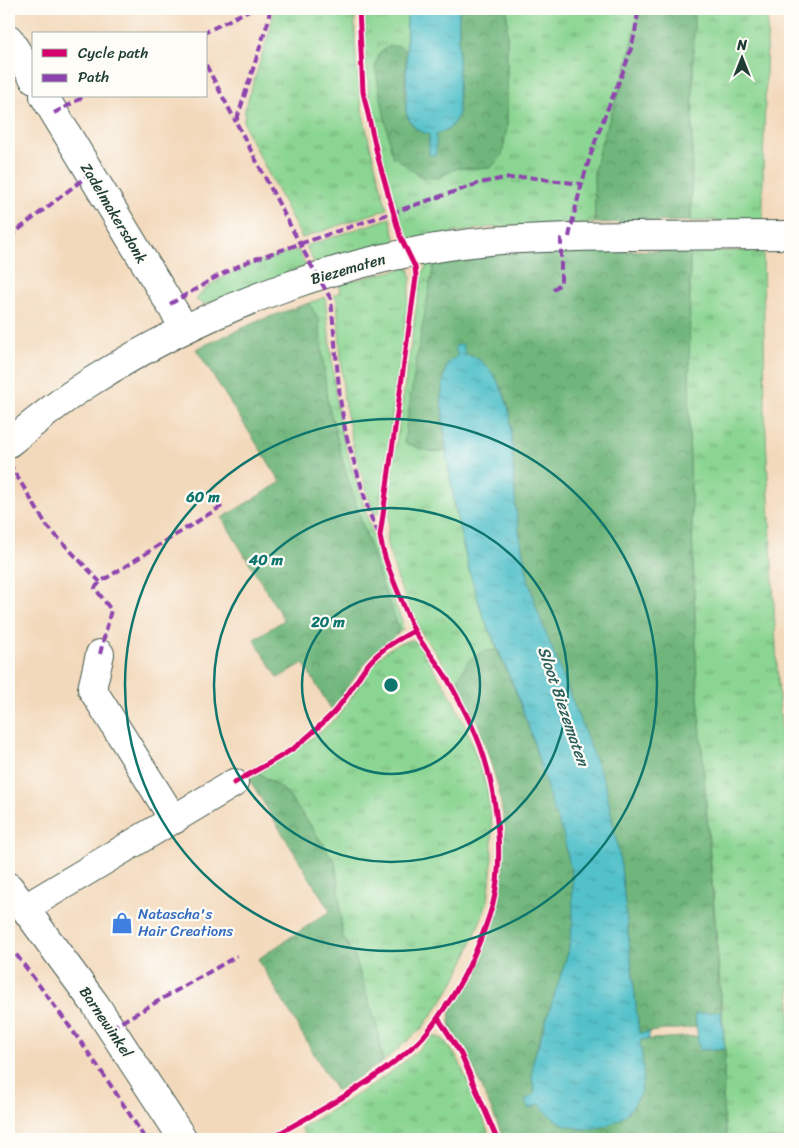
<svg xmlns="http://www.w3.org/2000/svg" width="799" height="1148" font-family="Sriracha,sans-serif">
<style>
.grass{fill:url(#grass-tufts);stroke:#558963}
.forest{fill:url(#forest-crowns);stroke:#487a58}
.water{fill:url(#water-ripples);stroke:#397f7f}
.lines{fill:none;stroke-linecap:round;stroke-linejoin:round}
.minor-casing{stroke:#3f5448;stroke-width:30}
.minor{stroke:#fff;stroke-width:28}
.quiet{stroke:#8e44ad;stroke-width:4;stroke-dasharray:8 4;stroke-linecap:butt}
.cycleway-casing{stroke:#fdfcf7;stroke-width:8}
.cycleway{stroke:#d6006c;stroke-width:5}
.ring{fill:none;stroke:#0f766e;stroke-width:2.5}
.labels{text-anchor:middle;stroke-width:4.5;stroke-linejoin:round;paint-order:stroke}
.street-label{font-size:15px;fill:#1f3d34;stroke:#fdfcf7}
.shop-label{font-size:15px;fill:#366cbe;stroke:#fdfcf7;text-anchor:start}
.water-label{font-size:16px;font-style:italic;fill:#2c5e5a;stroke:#fdfcf7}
.centre{fill:#0f766e;stroke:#fdfcf7;stroke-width:2.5}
.ring-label{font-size:15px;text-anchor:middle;font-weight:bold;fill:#0f766e;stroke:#fdfcf7;stroke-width:4.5;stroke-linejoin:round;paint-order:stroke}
</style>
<defs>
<pattern id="grass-tufts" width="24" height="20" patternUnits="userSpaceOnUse" patternTransform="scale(1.25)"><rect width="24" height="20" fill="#8bd592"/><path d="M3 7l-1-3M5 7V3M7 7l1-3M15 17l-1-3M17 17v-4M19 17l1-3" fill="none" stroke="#71ae78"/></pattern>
<pattern id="forest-crowns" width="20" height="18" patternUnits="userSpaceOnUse" patternTransform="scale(1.25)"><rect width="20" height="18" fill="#70b67c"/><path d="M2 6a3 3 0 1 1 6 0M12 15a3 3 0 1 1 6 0" fill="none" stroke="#5b9566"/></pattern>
<pattern id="water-ripples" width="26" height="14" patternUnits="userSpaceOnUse" patternTransform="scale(1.25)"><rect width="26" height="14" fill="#53c1ca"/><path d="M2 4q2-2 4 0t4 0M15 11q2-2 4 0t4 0" fill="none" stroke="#449ea5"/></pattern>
</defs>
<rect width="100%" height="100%" fill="#fdfcf7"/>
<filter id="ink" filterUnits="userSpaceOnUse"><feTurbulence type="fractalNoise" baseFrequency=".02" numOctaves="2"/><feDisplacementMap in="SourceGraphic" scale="10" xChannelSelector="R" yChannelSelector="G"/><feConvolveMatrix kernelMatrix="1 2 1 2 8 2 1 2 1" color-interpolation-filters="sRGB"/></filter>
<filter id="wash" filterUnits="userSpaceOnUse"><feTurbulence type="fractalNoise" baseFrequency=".0096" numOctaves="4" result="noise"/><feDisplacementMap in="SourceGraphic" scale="20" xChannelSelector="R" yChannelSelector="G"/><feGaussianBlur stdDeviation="1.12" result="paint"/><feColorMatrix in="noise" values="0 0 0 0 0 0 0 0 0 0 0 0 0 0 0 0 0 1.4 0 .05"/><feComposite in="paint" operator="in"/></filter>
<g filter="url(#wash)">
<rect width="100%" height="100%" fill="#f3d9bb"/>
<!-- grass -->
<path class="grass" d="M 274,9 L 355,9 C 354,47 357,86 365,124 C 371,152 380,181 387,209 L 302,238 L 247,132 L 244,121 L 245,109 L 270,30 Z
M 365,9 L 407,9 L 406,51 L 399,46 L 386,118 L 392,155 L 438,178 L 457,168 L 491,168 L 507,128 L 507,9 L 640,9 L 625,73 L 599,150 L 594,173 L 595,223 L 539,224 L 485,228 L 409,240 L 406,236 C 393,194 379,152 371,109 C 366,76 364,42 365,9 Z
M 694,9 L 768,9 L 763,167 L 763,221 L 691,221 Z
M 390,218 L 395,238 L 394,243 L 315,264 L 306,246 Z
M 298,250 L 306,266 L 209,303 L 204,304 L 196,300 C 212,275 270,256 298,250 Z
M 690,251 L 763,251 L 765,415 L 776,647 L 790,883 L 790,1139 L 727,1139 L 723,1110 L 725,1049 L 697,683 L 689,430 Z
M 434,263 L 416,362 L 438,452 L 446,450 C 455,518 469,586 497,650 C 473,651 466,662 457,682 L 421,632 L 400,586 L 387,545 L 394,457 L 421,276 L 427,264 Z
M 409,267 L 411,278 L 379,512 L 374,514 L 353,446 L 344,399 L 337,300 L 334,295 L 341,292 L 339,284 Z
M 325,297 L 336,399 L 342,435 L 393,600 L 402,621 L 403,629 L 396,636 L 399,628 L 382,584 L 346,474 L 327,399 L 309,303 Z
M 413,640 L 418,644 L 451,696 L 467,730 L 487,788 L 492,827 L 492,864 L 488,901 L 467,955 L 455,980 L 440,1004 L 422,1028 L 383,1062 L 377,1027 L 355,958 L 342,935 L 339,891 L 335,862 L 306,819 L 285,791 L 259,773 C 284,754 315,740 337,717 C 361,691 372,645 413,640 Z
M 432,1036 L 443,1039 L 458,1059 L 491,1139 L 307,1139 L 301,1128 C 347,1100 396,1075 432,1036 Z"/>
<!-- forest -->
<path class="forest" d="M 459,9 L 507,9 L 507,128 L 502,155 L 491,168 L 457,168 L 438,178 L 421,177 L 392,155 L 375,67 L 379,54 L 388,46 L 399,46 L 406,51 C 406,67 403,106 408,118 C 412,128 420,132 429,134 L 430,155 L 436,134 L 449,129 L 458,116 Z
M 640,9 L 694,9 L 691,221 L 595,223 L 594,173 L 599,150 L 625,73 Z
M 559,250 L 690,251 L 689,430 L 697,683 L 721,1011 L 695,1014 L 696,1027 L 639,1033 L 621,866 L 606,787 L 537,610 L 529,582 L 521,543 L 516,511 L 510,414 L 508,404 L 502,389 L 489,370 L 480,360 L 472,356 L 457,356 L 446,367 L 441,397 L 446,450 C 431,455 418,448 404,442 L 416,362 L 434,263 L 500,253 Z
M 309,303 L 319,320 L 327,399 L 346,474 L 382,584 L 399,628 C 394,641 381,645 372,655 C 357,672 346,692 331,709 L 303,663 L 278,678 L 254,639 L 284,620 L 222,518 L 281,482 L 196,349 L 258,321 Z
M 497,650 C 522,699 536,751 552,803 C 554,811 558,817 560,825 C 572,860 577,900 571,937 C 564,980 543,1019 533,1061 L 532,1078 L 535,1095 L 525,1100 L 540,1103 L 551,1116 L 559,1122 L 581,1129 L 596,1129 L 609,1125 L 643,1081 L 640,1040 L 698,1036 L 699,1050 L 725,1049 L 723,1110 L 727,1139 L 504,1139 L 474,1069 L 452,1030 L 449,1020 L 450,1012 L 466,987 L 478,960 L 499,904 L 503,865 L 505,827 L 498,786 L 479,726 L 457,682 C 466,661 473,651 497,650 Z
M 259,773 L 285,791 L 306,819 L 335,862 L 339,891 L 342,935 L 355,958 L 377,1027 L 383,1062 L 336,1091 L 258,959 L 330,911 L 249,779 Z"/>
<!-- water -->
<path class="water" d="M 407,9 L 459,9 L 458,116 L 449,129 L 436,134 L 436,155 L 429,155 L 429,134 C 416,132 410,124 406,112 Z
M 463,344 L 465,355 C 490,356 505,393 510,414 L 516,511 L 521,543 L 529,582 L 537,610 L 606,787 L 621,866 L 639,1033 L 649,1032 L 649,1039 L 640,1040 C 642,1058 646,1076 640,1093 C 624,1136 564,1141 540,1104 L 529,1109 L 525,1100 L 535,1094 L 532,1078 L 533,1061 L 568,953 L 573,920 L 572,875 L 563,834 L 552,806 L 533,740 L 516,691 L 482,613 L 471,577 L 458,523 L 447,460 L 441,397 L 446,367 L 449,362 L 457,356 L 455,346 Z
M 721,1011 L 725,1049 L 699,1050 L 695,1014 Z"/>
</g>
<g filter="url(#ink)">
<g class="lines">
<!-- minor casing -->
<g class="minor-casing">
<path id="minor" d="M 9,39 L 34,79
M 44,96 L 185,329
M 9,443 C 36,421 63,399 92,381 C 211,306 350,254 490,241 C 536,237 582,237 628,236 C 682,236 736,235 790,235
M 100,654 L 92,689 L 174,820
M 9,887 L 95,1004 L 183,1139
M 25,908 L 234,783"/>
</g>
<!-- minor -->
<use href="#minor" class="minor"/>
<!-- quiet -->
<path class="quiet" d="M 270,9 L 268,22 L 236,122 L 311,265 L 331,299 L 340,399 L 346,435 L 370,515 L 379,534
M 202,34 L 251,9
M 206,65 L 236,122
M 54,113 L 85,96
M 9,237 L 91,173
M 569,237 C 577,199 587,162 601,126 C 616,85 635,54 638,9
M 553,290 L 561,283 L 561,237
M 170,304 L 218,276 L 249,261 L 480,183 L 500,179 L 527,177 L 581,184
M 9,463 L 47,526 L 100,582
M 100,654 L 111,610 L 95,588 L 100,582 L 222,506
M 9,945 C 57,1009 104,1071 145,1139
M 111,1028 L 237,956"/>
<!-- cycleway casing -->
<g class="cycleway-casing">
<path id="cycleway" d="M 234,783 C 254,771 275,761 294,748 C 307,738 320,726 332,714 C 344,702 352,688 361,674 C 374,653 393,642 414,631
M 438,1018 L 461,1054 L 497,1139
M 269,1139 C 320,1111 375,1082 418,1042 C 431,1030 440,1014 450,1000 C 468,972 484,935 493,903 C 506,851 495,774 472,726 C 463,708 454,689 443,672 C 434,658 423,646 415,632 C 410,623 407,613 403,604 C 394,582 384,560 380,536 L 416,277 L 415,267 L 400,236 L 378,158 L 363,92 L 359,9"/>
</g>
<!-- cycleway -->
<use href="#cycleway" class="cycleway"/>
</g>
</g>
<!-- distance rings -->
<g class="ring">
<circle cx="391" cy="685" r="89"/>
<circle cx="391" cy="685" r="177"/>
<circle cx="391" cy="685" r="266"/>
</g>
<!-- icons -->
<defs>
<g id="shop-bare" transform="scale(1.725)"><path d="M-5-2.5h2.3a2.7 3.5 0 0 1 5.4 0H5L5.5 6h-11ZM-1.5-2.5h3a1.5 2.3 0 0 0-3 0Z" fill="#3f7fe0" stroke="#fdfcf7" stroke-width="2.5" paint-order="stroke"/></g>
</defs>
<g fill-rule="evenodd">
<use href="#shop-bare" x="122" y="923"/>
</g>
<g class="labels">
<!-- street labels -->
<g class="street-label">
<text transform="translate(114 213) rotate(59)" y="5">Zadelmakersdonk</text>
<text transform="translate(348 269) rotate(-16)" y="5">Biezematen</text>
<text transform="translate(106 1022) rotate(56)" y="5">Barnewinkel</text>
</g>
<!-- shop labels -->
<g class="shop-label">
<text x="138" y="919">Natascha's<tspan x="138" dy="17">Hair Creations</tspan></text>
</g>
<!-- water labels -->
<g class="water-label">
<text transform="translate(564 706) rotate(71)" y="6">Sloot Biezematen</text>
</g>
</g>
<circle cx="391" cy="685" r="8" class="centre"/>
<g class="ring-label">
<text x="203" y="502">60 m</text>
<text x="266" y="565">40 m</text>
<text x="328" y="627">20 m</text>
</g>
<!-- margin -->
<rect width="799" height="1148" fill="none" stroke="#fdfcf7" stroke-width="30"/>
<!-- legend -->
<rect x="32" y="32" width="175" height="65" fill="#fdfcf7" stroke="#a4b0a9"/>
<rect x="42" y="49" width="25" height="8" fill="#d6006c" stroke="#a4b0a9"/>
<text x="78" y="58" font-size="15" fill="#1f3d34">Cycle path</text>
<rect x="42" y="74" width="25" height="8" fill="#8e44ad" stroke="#a4b0a9"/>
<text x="78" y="82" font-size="15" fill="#1f3d34">Path</text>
<!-- north arrow -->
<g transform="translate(742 58)" stroke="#fdfcf7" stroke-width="4" paint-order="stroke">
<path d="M0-4L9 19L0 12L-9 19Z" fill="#1f3d34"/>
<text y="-8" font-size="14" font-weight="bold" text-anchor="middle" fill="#1f3d34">N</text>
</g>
</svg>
